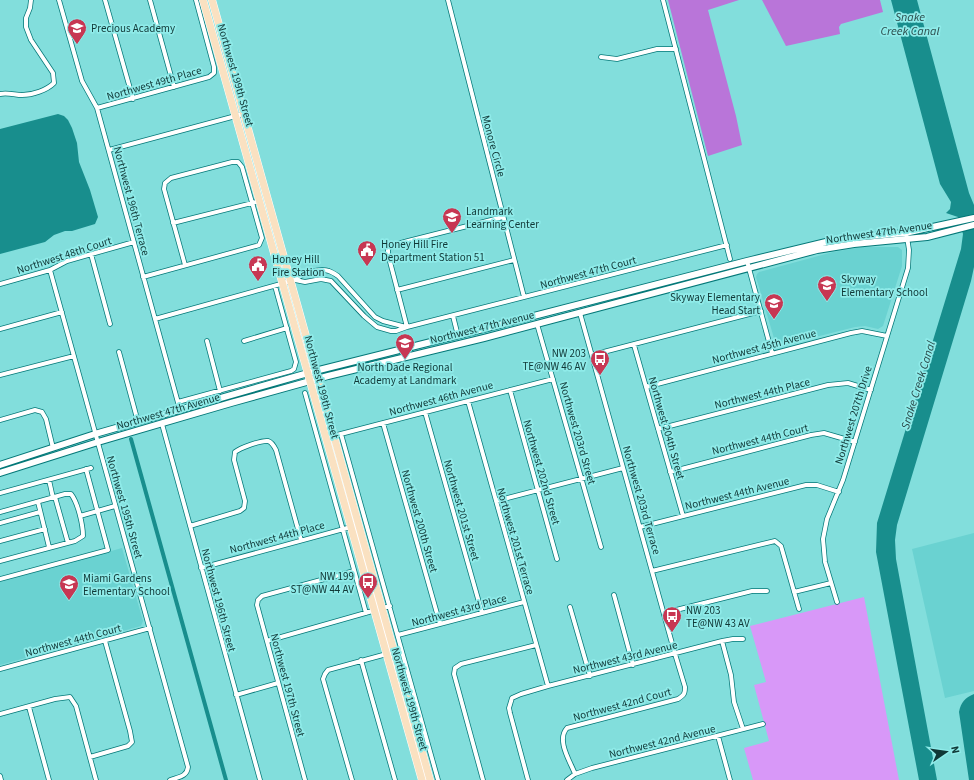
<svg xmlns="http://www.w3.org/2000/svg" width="974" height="780" font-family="'Source Sans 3',sans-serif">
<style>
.built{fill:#6ad2d1}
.green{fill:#d898f8}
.forest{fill:#b975d9}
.water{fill:#188e8d}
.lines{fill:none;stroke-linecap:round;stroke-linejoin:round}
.canal{stroke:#188e8d;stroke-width:4}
.minor-casing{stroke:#047878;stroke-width:5.5}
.secondary-casing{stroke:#047878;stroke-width:8}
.primary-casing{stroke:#fff;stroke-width:8}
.minor{stroke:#fff;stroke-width:4}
.secondary{stroke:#fff;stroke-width:6}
.primary{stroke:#fae1c1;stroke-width:7}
.labels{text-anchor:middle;stroke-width:3.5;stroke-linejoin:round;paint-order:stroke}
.poi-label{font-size:11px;fill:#103837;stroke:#8febe9;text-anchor:start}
.street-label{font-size:11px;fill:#103837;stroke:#8febe9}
.water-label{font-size:12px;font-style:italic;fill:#2b4b4b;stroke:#8febe9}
</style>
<rect width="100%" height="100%" fill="#82dedc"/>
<!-- built -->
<path class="built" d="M 862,247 L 898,247 L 902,250 L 902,266 L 883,326 L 878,329 L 865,326 L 855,327 L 780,346 L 776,345 L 756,277 L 757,274 L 759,272 L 833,252 Z
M 974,533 L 974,691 L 945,698 L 912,549 Z
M 122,548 L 143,621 L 141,626 L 0,665 L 0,582 Z"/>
<!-- green -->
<path class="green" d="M 864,597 L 899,780 L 753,780 L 744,748 L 769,741 L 754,685 L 766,682 L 750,626 Z"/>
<!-- forest -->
<path class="forest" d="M 668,0 L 739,0 L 708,10 L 736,116 L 742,145 L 708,156 Z
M 762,0 L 880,0 L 883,12 L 841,24 L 839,27 L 840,34 L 786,46 Z"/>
<!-- water -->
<path class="water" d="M 891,0 L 917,0 L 969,193 L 974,205 L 974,267 L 971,281 L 897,525 L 895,540 L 896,559 L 937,780 L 919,780 L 876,552 L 877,523 L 961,249 L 963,234 L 958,217 L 946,213 L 950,209 L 951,202 L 940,184 Z
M 58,114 L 64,116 L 68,120 L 72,128 L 77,143 L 79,162 L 90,190 L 98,217 L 95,224 L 72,231 L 65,231 L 54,235 L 45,242 L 0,254 L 0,129 Z
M 974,694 L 974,780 L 969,780 L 959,712 C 961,702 965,698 974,694 Z"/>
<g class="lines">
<!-- canal -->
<path class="canal" d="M 131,439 L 226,780"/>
<!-- minor casing -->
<g class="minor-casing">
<path id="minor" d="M 59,0 L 82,81 L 97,108 L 180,410
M 105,0 L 133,99
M 150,0 L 174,87
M 448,0 L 524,297
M 663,0 L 730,259
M 601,57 L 617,59 L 657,49 L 676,49
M 0,94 C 7,92 15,95 22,95 C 33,95 47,90 54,83 L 53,73 L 31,40 L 26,27 L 26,18 L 30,8 L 31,0
M 97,108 L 209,77 L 214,73 L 214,67 L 196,0
M 109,150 L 243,114
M 173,223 L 260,201
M 91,254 L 110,324
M 747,261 L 772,353
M 50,270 L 188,767 C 187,777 178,777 170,780
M 143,277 L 256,246 L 259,245 L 262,238 L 242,167 L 238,162 L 232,162 L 171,178 L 165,183 L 164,189 L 185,265
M 295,280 L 305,282 L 321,279 L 331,281 L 364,316 L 377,327 L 391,331 L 396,331 L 407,327 L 727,245
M 0,284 L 50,270 L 67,261 L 134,242
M 397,290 L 514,260
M 453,316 L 458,336
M 155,319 L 295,280 C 302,273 319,268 329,271 C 332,272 335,274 338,276 L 375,317 L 383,321 L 406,327
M 537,324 L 601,547
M 407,327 L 388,254 L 388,248 L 397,244 L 408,241 L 503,217
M 0,329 L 62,312
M 207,341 L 220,391
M 244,341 L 287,328
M 634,345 L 683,516
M 119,352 L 138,422
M 592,355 L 761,311
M 0,375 L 74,356
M 646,387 L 851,333 L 862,331 L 887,336
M 510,390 L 557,559
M 305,393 L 366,613
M 468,401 L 548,686
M 178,402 L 291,371 L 294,369 L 296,362 L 275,286
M 425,412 L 482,613
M 0,420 L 35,410 L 42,412 L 46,419 L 53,448
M 383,423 L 440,624
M 162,424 L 260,780
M 658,429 L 828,385 L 848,383 L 871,390
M 341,434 L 438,780
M 333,436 L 553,379
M 670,472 L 811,435 L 824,433 L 855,442
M 49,480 L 53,498
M 0,493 L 91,468
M 55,497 L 68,543
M 496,501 L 623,468
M 38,502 L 49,547
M 0,512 L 65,494 L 71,494 C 78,503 83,525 83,536 L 75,541 L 0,561
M 80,516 L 115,506
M 0,523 L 40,512
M 190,526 L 240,511 L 244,508 L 245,501 L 234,460 L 235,452 C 240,448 261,440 268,441 C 272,442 274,446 276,450 L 301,540
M 640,527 L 806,485 L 817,485 L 839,492
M 0,541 L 45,529
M 201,568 L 351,527
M 652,571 L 775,541 L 781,546 L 799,609
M 0,579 L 108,550 L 86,469
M 794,592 L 831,583
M 614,595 L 633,665
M 837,602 L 825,562 L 823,539 L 827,519 L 843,480 L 908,268 L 909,250 L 907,237
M 570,607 L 590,676
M 664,613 L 752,591 L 767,591
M 398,635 L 524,602
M 267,641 L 390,606
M 722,641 L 731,675 L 734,702 L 743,729
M 361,660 L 395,780
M 0,669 L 150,628
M 236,695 L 278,683
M 29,707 L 49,780
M 0,714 L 55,699 L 70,697 L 76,706 L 96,780
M 718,736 L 730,780
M 90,757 L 128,746 L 132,742 L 130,731 L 105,641
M 575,774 C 570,761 556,740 567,728 L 678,699 C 684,695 685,694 685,687 L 675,654 L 580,313
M 0,776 L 1,780
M 305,780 L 257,605 L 258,600 L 262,596 L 354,571
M 352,780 L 323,679 L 325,674 L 328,670 L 394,652
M 483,780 L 454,674 L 455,668 L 461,664 L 536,645
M 528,780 L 510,713 L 509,708 L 512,698 L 521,694 L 548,686 L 722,641 L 733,639 L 743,639
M 567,780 L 575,774 L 592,768 L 763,724"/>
</g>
<!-- secondary casing -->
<g class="secondary-casing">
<path id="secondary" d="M 0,465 L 95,434 L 315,371 L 495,326 L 747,261 L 826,242 L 859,237 L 905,233 L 974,218
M 0,473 L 98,442 L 231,403 L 328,376 L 484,338 L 817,250 L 854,244 L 927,237 L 974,225"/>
</g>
<!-- primary casing -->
<g class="primary-casing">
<path id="primary" d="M 203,0 L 422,780
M 212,0 L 430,780"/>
</g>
<!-- minor -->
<use href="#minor" class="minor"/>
<!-- secondary -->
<use href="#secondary" class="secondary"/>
<!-- primary -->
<use href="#primary" class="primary"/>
</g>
<!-- icons -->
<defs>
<g id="school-pin" transform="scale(1)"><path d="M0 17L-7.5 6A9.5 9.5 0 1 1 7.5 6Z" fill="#c73753" stroke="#8febe9"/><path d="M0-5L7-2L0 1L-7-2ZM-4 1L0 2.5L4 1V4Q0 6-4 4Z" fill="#fff"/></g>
<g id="civic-pin" transform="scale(1)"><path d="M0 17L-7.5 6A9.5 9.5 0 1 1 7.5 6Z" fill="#c73753" stroke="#8febe9"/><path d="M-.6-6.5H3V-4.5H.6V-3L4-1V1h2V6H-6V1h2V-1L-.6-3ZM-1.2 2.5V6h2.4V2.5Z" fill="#fff"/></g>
<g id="bus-pin" transform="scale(1)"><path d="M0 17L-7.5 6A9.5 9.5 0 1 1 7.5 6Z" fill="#c73753" stroke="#8febe9"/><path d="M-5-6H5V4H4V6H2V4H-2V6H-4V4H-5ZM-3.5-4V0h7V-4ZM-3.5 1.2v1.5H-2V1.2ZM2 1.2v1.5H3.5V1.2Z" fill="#fff"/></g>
</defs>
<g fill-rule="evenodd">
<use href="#school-pin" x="77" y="28"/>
<use href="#school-pin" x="452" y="217"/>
<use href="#civic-pin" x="367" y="250"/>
<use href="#civic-pin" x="258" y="265"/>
<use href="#school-pin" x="827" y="285"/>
<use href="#school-pin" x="774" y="303"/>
<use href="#school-pin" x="405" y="343"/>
<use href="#bus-pin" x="600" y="359"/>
<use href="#bus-pin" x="368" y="582"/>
<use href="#school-pin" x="69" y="584"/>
<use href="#bus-pin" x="672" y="616"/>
</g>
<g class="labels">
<!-- poi labels -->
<g class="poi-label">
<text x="91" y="32">Precious Academy</text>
<text x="466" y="215">Landmark<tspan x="466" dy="13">Learning Center</tspan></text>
<text x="381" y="248">Honey Hill Fire<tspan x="381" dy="13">Department Station 51</tspan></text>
<text x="272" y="263">Honey Hill<tspan x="272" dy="13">Fire Station</tspan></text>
<text x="841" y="283">Skyway<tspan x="841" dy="13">Elementary School</tspan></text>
<text x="760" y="301" text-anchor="end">Skyway Elementary<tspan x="760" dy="13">Head Start</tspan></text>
<text x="586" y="357" text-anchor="end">NW 203<tspan x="586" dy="13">TE@NW 46 AV</tspan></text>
<text x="405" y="371" text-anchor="middle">North Dade Regional<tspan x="405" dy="13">Academy at Landmark</tspan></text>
<text x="354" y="580" text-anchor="end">NW 199<tspan x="354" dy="13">ST@NW 44 AV</tspan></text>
<text x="83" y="582">Miami Gardens<tspan x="83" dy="13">Elementary School</tspan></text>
<text x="686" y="614">NW 203<tspan x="686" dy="13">TE@NW 43 AV</tspan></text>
</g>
<!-- street labels -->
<g class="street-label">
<text transform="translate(236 75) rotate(74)" y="4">Northwest 199th Street</text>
<text transform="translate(154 83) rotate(-16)" y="4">Northwest 49th Place</text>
<text transform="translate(494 146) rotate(75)" y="4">Monore Circle</text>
<text transform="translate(132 201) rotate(75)" y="4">Northwest 196th Terrace</text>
<text transform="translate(879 232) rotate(-8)" y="4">Northwest 47th Avenue</text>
<text transform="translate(64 255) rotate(-18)" y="4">Northwest 48th Court</text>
<text transform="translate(588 272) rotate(-15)" y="4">Northwest 47th Court</text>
<text transform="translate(482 327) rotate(-14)" y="4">Northwest 47th Avenue</text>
<text transform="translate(764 346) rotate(-15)" y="4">Northwest 45th Avenue</text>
<text transform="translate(322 387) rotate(75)" y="4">Northwest 199th Street</text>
<text transform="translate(762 393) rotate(-14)" y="4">Northwest 44th Place</text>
<text transform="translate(441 398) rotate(-15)" y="4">Northwest 46th Avenue</text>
<text transform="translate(168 411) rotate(-16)" y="4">Northwest 47th Avenue</text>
<text transform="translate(853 415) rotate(-73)" y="4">Northwest 207th Drive</text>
<text transform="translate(667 428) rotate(74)" y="4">Northwest 204th Street</text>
<text transform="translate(578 433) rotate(74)" y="4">Northwest 203rd Street</text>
<text transform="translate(760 439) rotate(-14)" y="4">Northwest 44th Court</text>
<text transform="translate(542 472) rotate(74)" y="4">Northwest 202nd Street</text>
<text transform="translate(737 493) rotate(-14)" y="4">Northwest 44th Avenue</text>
<text transform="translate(642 500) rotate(74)" y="4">Northwest 203rd Terrace</text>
<text transform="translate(125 507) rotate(74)" y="4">Northwest 195th Street</text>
<text transform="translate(462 510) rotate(74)" y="4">Northwest 201st Street</text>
<text transform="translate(420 521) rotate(74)" y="4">Northwest 200th Street</text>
<text transform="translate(277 537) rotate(-15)" y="4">Northwest 44th Place</text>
<text transform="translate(516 541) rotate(74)" y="4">Northwest 201st Terrace</text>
<text transform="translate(219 600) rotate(75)" y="4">Northwest 196th Street</text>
<text transform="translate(459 610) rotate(-15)" y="4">Northwest 43rd Place</text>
<text transform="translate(73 640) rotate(-15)" y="4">Northwest 44th Court</text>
<text transform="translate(625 657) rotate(-14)" y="4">Northwest 43rd Avenue</text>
<text transform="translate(288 685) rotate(75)" y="4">Northwest 197th Street</text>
<text transform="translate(410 699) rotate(74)" y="4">Northwest 199th Street</text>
<text transform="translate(622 704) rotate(-15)" y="4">Northwest 42nd Court</text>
<text transform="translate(662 741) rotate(-14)" y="4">Northwest 42nd Avenue</text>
</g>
<!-- water labels -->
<g class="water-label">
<text x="910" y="21">Snake<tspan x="910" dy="14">Creek Canal</tspan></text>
<text transform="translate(918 385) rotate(-73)" y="4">Snake Creek Canal</text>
</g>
</g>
<!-- north arrow -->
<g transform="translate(946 752) rotate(77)" stroke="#8febe9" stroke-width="3" paint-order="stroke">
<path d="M0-3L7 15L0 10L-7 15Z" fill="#103837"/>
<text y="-6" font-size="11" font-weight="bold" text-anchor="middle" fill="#103837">N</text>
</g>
</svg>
